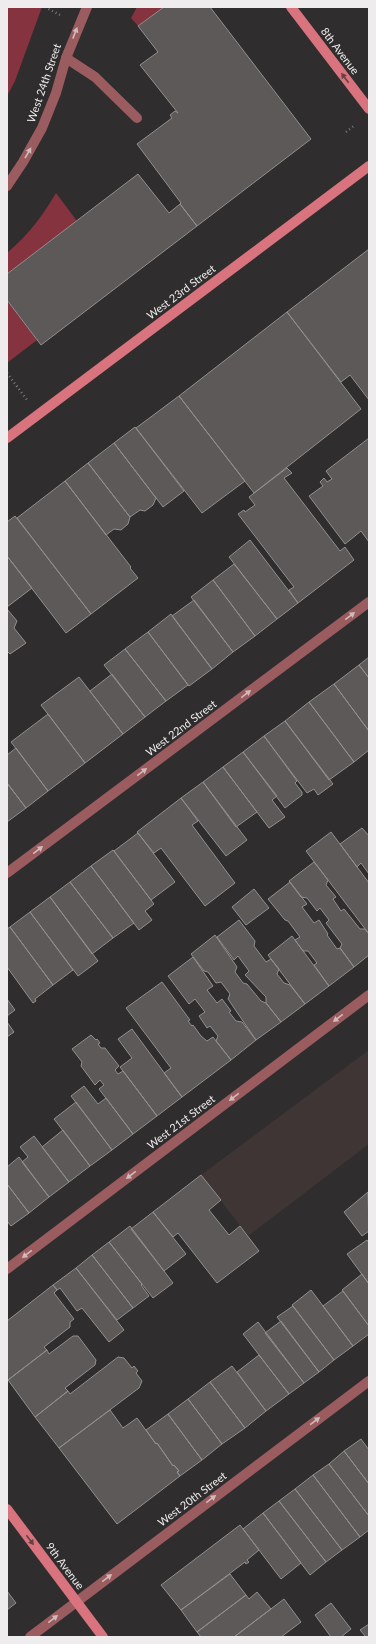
<svg xmlns="http://www.w3.org/2000/svg" width="376" height="1644" font-family="Lato,sans-serif">
<style>
.built{fill:#3f3535}
.green{fill:#85333e}
.building{fill:#5d5959;stroke:#928f8f}
.lines{fill:none;stroke-linecap:round;stroke-linejoin:round}
.path{stroke:#7e7c7c;stroke-width:2.5;stroke-dasharray:1 3;stroke-linecap:butt}
.lane{stroke:#9b5c60;stroke-width:10}
.street{stroke:#9b5c60;stroke-width:10}
.secondary{stroke:#d9737d;stroke-width:10}
.oneway{fill:#d1babb}
.oneway2{fill:#624245}
.labels{text-anchor:middle;stroke-width:4;stroke-linejoin:round;paint-order:stroke}
.street-label{font-size:11px;fill:#eeecec;stroke:#2f2d2d}
</style>
<rect width="100%" height="100%" fill="#2f2d2d"/>
<!-- built -->
<path class="built" d="M 369,1050 L 369,1144 L 248,1236 L 201,1175 Z"/>
<!-- green -->
<path class="green" d="M 7,7 L 42,7 L 15,81 L 7,96 Z
M 137,7 L 164,7 L 138,26 L 131,18 Z
M 56,193 L 77,221 L 7,274 L 7,253 C 29,234 41,218 56,193 Z
M 7,300 L 37,340 L 7,363 Z"/>
<!-- building -->
<path class="building" d="M 164,7 L 210,7 L 311,139 L 197,226 L 180,204 L 181,203 L 137,144 L 172,118 L 170,115 L 175,111 L 178,113 L 140,65 L 158,52 L 138,26 Z
M 138,174 L 169,213 L 180,204 L 197,226 L 41,345 L 7,300 L 7,274 Z
M 369,249 L 369,400 L 350,375 L 341,382 L 287,312 Z
M 287,312 L 361,409 L 254,493 L 179,396 Z
M 179,396 L 245,481 L 202,513 L 136,428 Z
M 135,427 L 184,491 L 163,507 L 114,443 Z
M 369,438 L 369,542 L 361,531 L 345,544 L 309,496 L 323,486 L 320,482 L 324,478 L 327,482 L 332,479 L 326,471 Z
M 114,443 L 156,498 L 153,505 L 145,511 L 140,510 L 130,517 L 88,463 Z
M 88,463 L 130,517 L 128,524 L 121,530 L 114,529 L 106,535 L 65,481 Z
M 287,468 L 292,473 L 284,478 L 340,551 L 345,547 L 354,560 L 298,603 L 289,590 L 294,587 L 238,514 L 244,510 L 245,512 L 255,505 L 249,497 Z
M 65,481 L 131,567 L 130,568 L 138,578 L 91,614 L 17,518 Z
M 15,516 L 91,614 L 66,633 L 7,556 L 7,522 Z
M 250,540 L 298,603 L 277,619 L 229,557 Z
M 7,556 L 32,588 L 7,607 Z
M 234,564 L 277,619 L 255,636 L 213,580 Z
M 213,580 L 255,636 L 233,652 L 191,597 Z
M 194,600 L 233,652 L 212,669 L 172,616 Z
M 7,609 L 17,621 L 14,628 L 26,643 L 10,654 L 7,651 Z
M 171,614 L 212,669 L 189,686 L 148,632 Z
M 148,632 L 188,685 L 166,701 L 125,649 Z
M 125,649 L 166,701 L 145,717 L 104,665 Z
M 369,657 L 369,678 L 359,665 Z
M 359,665 L 369,678 L 369,731 L 334,684 Z
M 112,674 L 145,717 L 123,734 L 90,691 Z
M 79,677 L 123,734 L 85,763 L 41,705 Z
M 334,684 L 369,731 L 369,750 L 354,762 L 309,702 Z
M 309,702 L 354,762 L 329,780 L 285,721 Z
M 48,714 L 85,763 L 48,791 L 11,742 Z
M 285,721 L 333,784 L 318,795 L 314,789 L 307,793 L 264,736 Z
M 264,736 L 297,781 L 295,783 L 302,792 L 302,795 L 285,808 L 243,752 Z
M 16,748 L 48,791 L 26,808 L 7,783 L 7,755 Z
M 243,752 L 277,796 L 272,800 L 285,817 L 269,828 L 223,767 Z
M 223,767 L 257,812 L 236,827 L 203,782 Z
M 203,782 L 247,840 L 226,856 L 181,798 Z
M 7,783 L 26,808 L 7,822 Z
M 181,798 L 198,821 L 192,825 L 235,883 L 205,906 L 161,848 L 154,853 L 137,832 Z
M 362,828 L 369,836 L 369,874 L 361,863 L 357,867 L 340,844 Z
M 331,832 L 369,883 L 369,934 L 306,851 Z
M 138,833 L 175,882 L 151,900 L 114,851 Z
M 113,850 L 154,904 L 145,911 L 152,920 L 139,930 L 91,866 Z
M 314,862 L 328,880 L 326,885 L 336,897 L 333,899 L 341,911 L 344,909 L 360,929 L 365,929 L 369,934 L 369,955 L 354,967 L 340,948 L 342,944 L 326,923 L 329,920 L 320,908 L 317,911 L 307,898 L 301,897 L 289,881 Z
M 91,866 L 134,923 L 113,938 L 70,882 Z
M 70,882 L 113,938 L 92,954 L 50,897 Z
M 290,882 L 307,904 L 302,907 L 314,923 L 319,920 L 328,934 L 327,935 L 337,949 L 340,948 L 354,967 L 329,986 L 314,965 L 317,963 L 308,951 L 303,951 L 295,940 L 300,937 L 288,921 L 285,920 L 268,899 Z
M 254,889 L 269,908 L 246,925 L 232,907 Z
M 50,897 L 98,961 L 78,976 L 30,912 Z
M 30,912 L 73,970 L 53,985 L 10,927 Z
M 239,920 L 255,941 L 254,946 L 266,962 L 271,959 L 279,969 L 277,974 L 284,983 L 290,985 L 305,1004 L 281,1022 L 266,1003 L 266,997 L 245,975 L 249,971 L 238,956 L 234,960 L 217,937 Z
M 10,927 L 53,985 L 35,999 L 36,1001 L 33,1003 L 7,967 L 7,929 Z
M 215,935 L 237,967 L 235,972 L 243,983 L 247,984 L 261,1001 L 266,1003 L 281,1022 L 256,1040 L 228,999 L 230,994 L 221,982 L 216,983 L 208,972 L 204,971 L 191,954 Z
M 292,936 L 329,986 L 305,1004 L 268,955 Z
M 193,957 L 213,986 L 207,990 L 217,1003 L 222,999 L 231,1011 L 229,1012 L 236,1021 L 242,1022 L 256,1040 L 231,1060 L 216,1041 L 218,1036 L 210,1026 L 207,1028 L 199,1016 L 205,1012 L 195,999 L 189,1004 L 168,976 Z
M 162,982 L 190,1020 L 188,1021 L 192,1026 L 193,1025 L 201,1036 L 207,1041 L 213,1037 L 231,1060 L 182,1097 L 164,1073 L 171,1068 L 126,1008 Z
M 7,999 L 15,1010 L 7,1016 Z
M 7,1022 L 14,1032 L 7,1037 Z
M 132,1029 L 182,1097 L 157,1116 L 120,1067 L 132,1058 L 118,1039 Z
M 91,1035 L 96,1040 L 97,1039 L 100,1043 L 98,1044 L 101,1048 L 105,1048 L 119,1066 L 115,1070 L 118,1074 L 123,1071 L 157,1116 L 133,1134 L 99,1089 L 104,1085 L 100,1080 L 95,1085 L 81,1066 L 82,1062 L 72,1049 Z
M 84,1086 L 98,1104 L 106,1098 L 133,1134 L 112,1150 L 71,1096 Z
M 76,1102 L 112,1150 L 90,1166 L 54,1119 Z
M 63,1130 L 90,1166 L 69,1182 L 42,1147 Z
M 34,1136 L 69,1182 L 49,1197 L 22,1162 L 28,1157 L 20,1147 Z
M 19,1157 L 49,1197 L 29,1213 L 7,1184 L 7,1167 Z
M 201,1175 L 221,1200 L 209,1210 L 229,1235 L 240,1226 L 259,1251 L 217,1283 L 178,1233 L 173,1237 L 153,1212 Z
M 7,1184 L 29,1213 L 11,1226 L 7,1221 Z
M 368,1192 L 369,1231 L 362,1236 L 344,1212 Z
M 153,1212 L 186,1254 L 164,1271 L 131,1229 Z
M 130,1226 L 173,1283 L 153,1298 L 109,1242 Z
M 367,1240 L 369,1243 L 369,1284 L 347,1254 Z
M 109,1242 L 142,1284 L 141,1285 L 149,1296 L 133,1308 L 92,1255 Z
M 92,1255 L 133,1308 L 117,1320 L 76,1268 Z
M 76,1268 L 124,1330 L 109,1342 L 82,1308 L 77,1311 L 60,1288 L 57,1290 L 53,1285 Z
M 362,1274 L 369,1284 L 369,1326 L 342,1290 Z
M 53,1285 L 57,1290 L 54,1293 L 74,1319 L 70,1322 L 70,1327 L 44,1347 L 47,1350 L 8,1380 L 7,1378 L 7,1321 Z
M 311,1290 L 353,1346 L 334,1360 L 292,1305 Z
M 343,1291 L 369,1326 L 369,1334 L 353,1346 L 323,1306 Z
M 293,1306 L 334,1360 L 319,1372 L 277,1317 Z
M 281,1321 L 319,1372 L 304,1383 L 265,1333 Z
M 258,1322 L 304,1383 L 289,1394 L 243,1334 Z
M 73,1336 L 78,1336 L 96,1360 L 95,1365 L 65,1388 L 68,1391 L 35,1417 L 8,1380 L 47,1350 L 49,1354 Z
M 259,1355 L 289,1394 L 266,1411 L 237,1372 Z
M 118,1357 L 124,1358 L 132,1368 L 134,1366 L 138,1371 L 136,1373 L 142,1381 L 139,1388 L 59,1448 L 35,1417 L 68,1391 L 70,1394 Z
M 232,1366 L 266,1411 L 245,1428 L 210,1382 Z
M 210,1382 L 245,1428 L 222,1444 L 188,1399 Z
M 188,1399 L 222,1444 L 202,1460 L 168,1414 Z
M 110,1410 L 123,1428 L 137,1418 L 156,1444 L 157,1443 L 173,1466 L 174,1465 L 179,1471 L 177,1472 L 180,1476 L 117,1524 L 59,1448 Z
M 168,1414 L 202,1460 L 180,1476 L 177,1472 L 179,1471 L 174,1465 L 173,1466 L 157,1443 L 156,1444 L 146,1430 Z
M 361,1439 L 369,1450 L 369,1484 L 344,1451 Z
M 344,1451 L 369,1484 L 369,1516 L 329,1464 Z
M 329,1464 L 369,1516 L 369,1530 L 360,1537 L 313,1475 Z
M 313,1475 L 360,1537 L 342,1550 L 295,1489 Z
M 295,1489 L 342,1550 L 326,1562 L 279,1501 Z
M 279,1501 L 326,1562 L 310,1575 L 263,1513 Z
M 263,1513 L 301,1563 L 281,1579 L 243,1529 Z
M 240,1525 L 259,1550 L 247,1560 L 249,1562 L 246,1564 L 245,1562 L 181,1610 L 161,1585 Z
M 230,1574 L 246,1595 L 197,1632 L 181,1610 Z
M 7,1591 L 16,1603 L 7,1610 Z
M 257,1592 L 271,1609 L 234,1637 L 201,1637 L 197,1632 L 246,1595 L 249,1599 Z
M 284,1599 L 301,1622 L 281,1637 L 234,1637 Z
M 331,1603 L 351,1629 L 341,1637 L 331,1637 L 315,1615 Z
M 369,1624 L 369,1637 L 366,1637 L 360,1630 Z"/>
<g class="lines">
<!-- path -->
<path class="path" d="M 45,7 L 62,16
M 346,132 L 355,125
M 7,373 L 27,400"/>
<!-- lane -->
<path class="lane" d="M 66,58 L 95,77 L 137,118"/>
<!-- street -->
<path class="street" d="M 7,186 L 23,162 L 42,128 L 56,93 L 66,58 L 87,7
M 7,873 L 369,602
M 7,1269 L 369,995
M 30,1637 L 369,1381"/>
<!-- secondary -->
<path class="secondary" d="M 291,7 L 369,109
M 7,438 L 369,166
M 7,1509 L 103,1637"/>
</g>
<!-- one-way arrows -->
<defs><path id="oneway-solid" d="M-6-.8H1V-3.2L6.5 0L1 3.2V.8H-6Z"/></defs>
<g class="oneway">
<use href="#oneway-solid" transform="translate(75 33) rotate(-69)"/>
<use href="#oneway-solid" transform="translate(28 153) rotate(-60)"/>
<use href="#oneway-solid" transform="translate(350 616) rotate(-37)"/>
<use href="#oneway-solid" transform="translate(246 694) rotate(-37)"/>
<use href="#oneway-solid" transform="translate(142 772) rotate(-37)"/>
<use href="#oneway-solid" transform="translate(38 850) rotate(-37)"/>
<use href="#oneway-solid" transform="translate(338 1018) rotate(143)"/>
<use href="#oneway-solid" transform="translate(234 1097) rotate(143)"/>
<use href="#oneway-solid" transform="translate(131 1175) rotate(143)"/>
<use href="#oneway-solid" transform="translate(27 1254) rotate(143)"/>
<use href="#oneway-solid" transform="translate(315 1421) rotate(-37)"/>
<use href="#oneway-solid" transform="translate(211 1499) rotate(-37)"/>
<use href="#oneway-solid" transform="translate(107 1578) rotate(-37)"/>
<use href="#oneway-solid" transform="translate(53 1619) rotate(-38)"/>
</g>
<g class="oneway2">
<use href="#oneway-solid" transform="translate(345 78) rotate(-127)"/>
<use href="#oneway-solid" transform="translate(30 1540) rotate(53)"/>
</g>
<g class="labels">
<!-- street labels -->
<g class="street-label">
<text transform="translate(340 51) rotate(53)" y="4">8th Avenue</text>
<text transform="translate(44 83) rotate(-71)" y="4">West 24th Street</text>
<text transform="translate(181 292) rotate(-37)" y="4">West 23rd Street</text>
<text transform="translate(181 728) rotate(-37)" y="4">West 22nd Street</text>
<text transform="translate(181 1122) rotate(-37)" y="4">West 21st Street</text>
<text transform="translate(192 1499) rotate(-37)" y="4">West 20th Street</text>
<text transform="translate(65 1566) rotate(53)" y="4">9th Avenue</text>
</g>
</g>
<!-- border -->
<rect width="376" height="1644" fill="none" stroke="#eeecec" stroke-width="16"/>
</svg>
